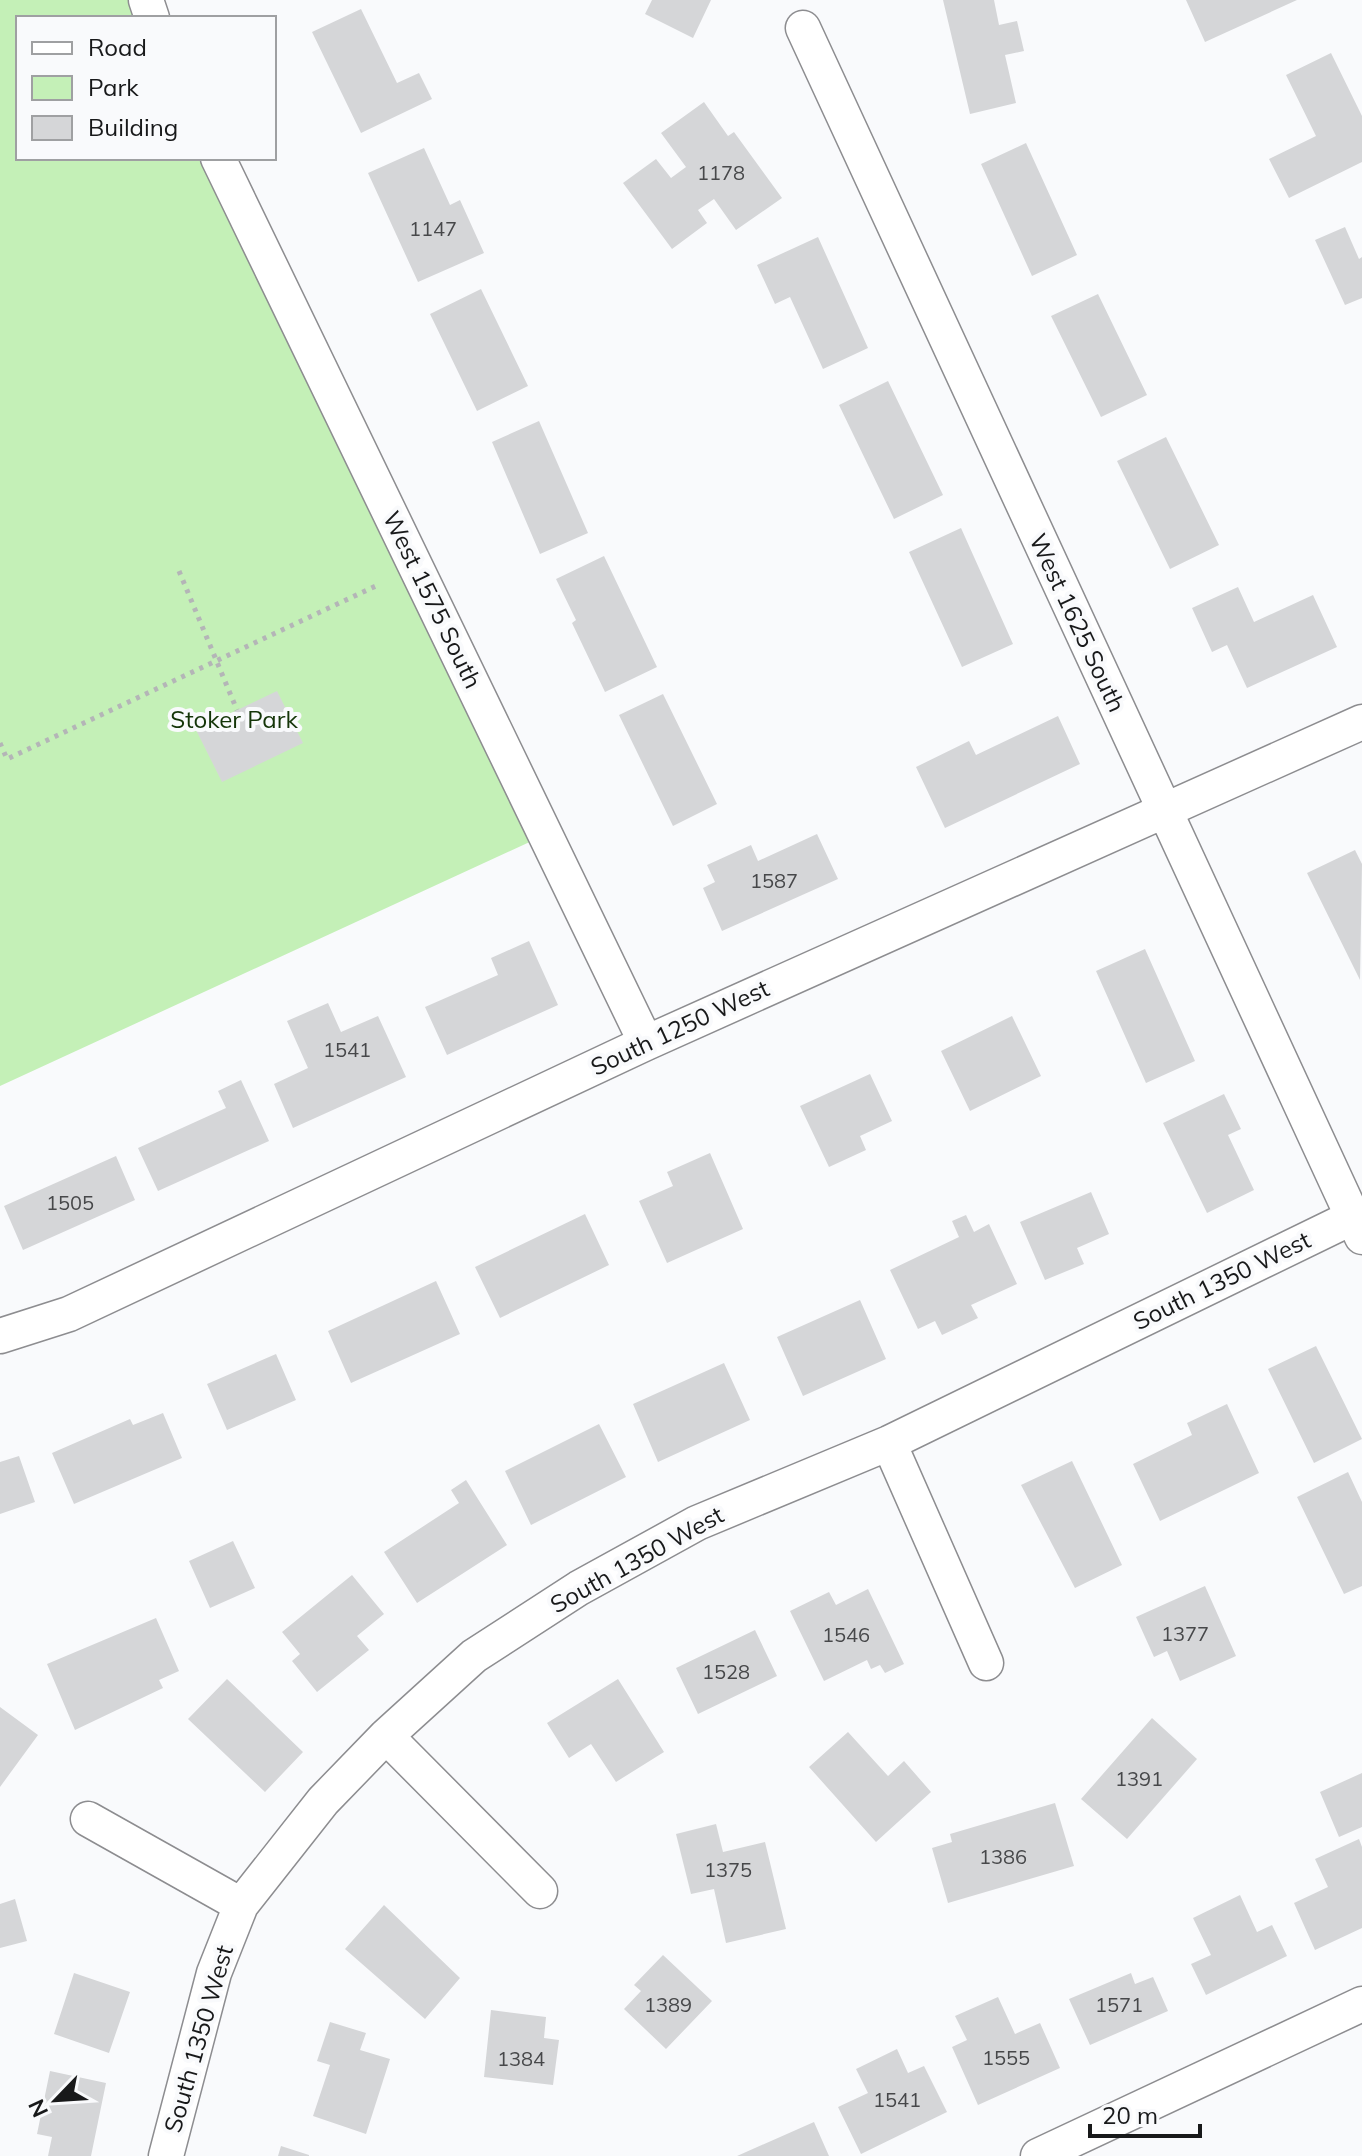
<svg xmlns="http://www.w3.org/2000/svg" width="1362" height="2156" font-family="Mulish,sans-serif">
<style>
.green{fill:#c4f0b7}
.building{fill:#d5d6d8}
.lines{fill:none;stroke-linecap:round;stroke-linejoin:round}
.minor-casing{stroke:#8d8d90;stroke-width:37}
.path{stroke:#b4b5b7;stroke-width:5;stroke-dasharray:4 6;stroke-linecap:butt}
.minor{stroke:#fff;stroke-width:34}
.labels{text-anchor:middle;stroke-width:8;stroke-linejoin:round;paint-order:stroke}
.number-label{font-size:20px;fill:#47484a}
.street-label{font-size:24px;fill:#18191a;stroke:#f9fafc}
.park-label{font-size:24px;fill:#143508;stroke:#f9fafc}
</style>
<rect width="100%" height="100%" fill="#f9fafc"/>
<!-- green -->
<path class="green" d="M 0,0 L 153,0 L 162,18 L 18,18 L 18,158 L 228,158 L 547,834 L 0,1086 Z"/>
<!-- building -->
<path class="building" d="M 652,0 L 711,0 L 693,38 L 645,14 Z
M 943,0 L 994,0 L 999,25 L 1017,21 L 1024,51 L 1005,55 L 1016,103 L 970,114 Z
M 1186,0 L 1297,0 L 1205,42 Z
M 361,9 L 397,83 L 419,73 L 432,99 L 361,133 L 312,32 Z
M 1331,53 L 1362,116 L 1362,162 L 1289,198 L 1269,159 L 1316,136 L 1286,75 Z
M 704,102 L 728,136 L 734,132 L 782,198 L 736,230 L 714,199 L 698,210 L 707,223 L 672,249 L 623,183 L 656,159 L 671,178 L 686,167 L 661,133 Z
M 1026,143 L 1077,255 L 1032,276 L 981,164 Z
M 424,148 L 450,205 L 460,200 L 484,253 L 418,282 L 368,173 Z
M 1345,227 L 1359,259 L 1362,257 L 1362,298 L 1345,305 L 1315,240 Z
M 818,237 L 868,348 L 823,369 L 790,297 L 775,304 L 757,265 Z
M 481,289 L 528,386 L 477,411 L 430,314 Z
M 1098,294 L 1147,395 L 1101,417 L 1051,316 Z
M 888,381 L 943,495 L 894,519 L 839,405 Z
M 539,421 L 588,533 L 540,554 L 492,442 Z
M 1166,437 L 1219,545 L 1170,569 L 1117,461 Z
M 961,528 L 1013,644 L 962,667 L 909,552 Z
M 604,556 L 657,667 L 605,692 L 572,623 L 576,620 L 556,579 Z
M 1238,587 L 1254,622 L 1313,595 L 1337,647 L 1247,688 L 1227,645 L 1212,652 L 1192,608 Z
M 277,691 L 303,743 L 222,782 L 196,730 Z
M 663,694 L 717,804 L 673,826 L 619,715 Z
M 1058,716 L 1080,764 L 945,828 L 916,767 L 969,741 L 976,755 Z
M 817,834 L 838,879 L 722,931 L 703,888 L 715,882 L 707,865 L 751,845 L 758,861 Z
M 1355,850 L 1362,864 L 1360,980 L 1307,873 Z
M 529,941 L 558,1005 L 447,1055 L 425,1007 L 498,975 L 491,958 Z
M 1145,949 L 1195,1061 L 1146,1083 L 1096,971 Z
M 328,1003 L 341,1032 L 378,1016 L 406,1077 L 293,1128 L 274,1084 L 308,1068 L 287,1021 Z
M 1012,1016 L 1041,1076 L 970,1111 L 941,1051 Z
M 870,1074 L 892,1121 L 860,1136 L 866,1150 L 829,1167 L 800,1106 Z
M 241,1080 L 269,1141 L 158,1191 L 138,1148 L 226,1108 L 218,1091 Z
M 1224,1094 L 1241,1129 L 1228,1135 L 1254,1190 L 1207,1213 L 1163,1123 Z
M 710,1153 L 743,1229 L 667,1263 L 639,1201 L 673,1186 L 667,1172 Z
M 116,1156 L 135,1200 L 23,1250 L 4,1206 Z
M 1091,1192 L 1109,1234 L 1077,1248 L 1084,1264 L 1045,1280 L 1020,1222 Z
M 585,1214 L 609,1265 L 500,1318 L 475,1267 Z
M 966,1215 L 974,1232 L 989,1224 L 1017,1284 L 971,1305 L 978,1318 L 942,1335 L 935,1321 L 918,1329 L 890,1270 L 959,1237 L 952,1221 Z
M 436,1281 L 460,1334 L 351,1383 L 328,1331 Z
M 860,1300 L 886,1359 L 803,1396 L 777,1337 Z
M 1316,1346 L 1362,1439 L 1314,1463 L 1268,1369 Z
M 276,1354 L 296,1400 L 227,1430 L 207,1384 Z
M 724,1363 L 750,1420 L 658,1462 L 633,1404 Z
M 1227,1404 L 1259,1473 L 1160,1521 L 1133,1464 L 1192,1435 L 1187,1423 Z
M 163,1413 L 182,1458 L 74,1504 L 52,1453 L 130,1419 L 133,1425 Z
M 599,1424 L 626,1477 L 531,1525 L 505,1471 Z
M 19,1456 L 35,1502 L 0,1514 L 0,1462 Z
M 1072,1461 L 1122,1565 L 1075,1588 L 1021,1485 Z
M 1348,1472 L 1362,1502 L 1362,1586 L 1344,1594 L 1297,1497 Z
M 466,1480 L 507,1545 L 417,1603 L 384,1552 L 459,1503 L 451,1490 Z
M 233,1541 L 255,1588 L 210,1608 L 189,1561 Z
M 352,1575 L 384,1614 L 357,1636 L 369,1650 L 317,1692 L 292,1661 L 300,1654 L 282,1632 Z
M 1205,1586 L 1236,1656 L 1180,1681 L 1167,1651 L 1154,1657 L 1136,1617 Z
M 868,1589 L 904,1664 L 885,1673 L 880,1665 L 871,1669 L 867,1660 L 824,1681 L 790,1611 L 829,1592 L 836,1605 Z
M 156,1618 L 179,1671 L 159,1680 L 163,1688 L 75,1730 L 47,1664 Z
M 755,1630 L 777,1676 L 698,1714 L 676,1668 Z
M 227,1679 L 303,1752 L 265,1792 L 188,1719 Z
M 618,1679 L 664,1752 L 616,1782 L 591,1744 L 569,1758 L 547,1723 Z
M 0,1707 L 38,1735 L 0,1787 Z
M 1152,1718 L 1197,1759 L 1127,1839 L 1081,1799 Z
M 848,1732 L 888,1776 L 904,1761 L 931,1792 L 876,1842 L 809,1767 Z
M 1362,1773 L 1362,1827 L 1339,1837 L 1320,1792 Z
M 1055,1803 L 1074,1866 L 948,1903 L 932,1848 L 952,1842 L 950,1834 Z
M 716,1824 L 723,1852 L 765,1842 L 786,1929 L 726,1943 L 714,1889 L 691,1894 L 676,1834 Z
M 1359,1839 L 1362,1847 L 1362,1928 L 1315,1950 L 1294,1903 L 1328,1887 L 1315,1859 Z
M 1240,1895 L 1257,1932 L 1272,1925 L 1287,1956 L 1206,1995 L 1191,1964 L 1211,1955 L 1193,1918 Z
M 15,1899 L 27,1941 L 0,1948 L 0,1904 Z
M 384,1905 L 460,1978 L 425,2019 L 345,1949 Z
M 663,1955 L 712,2001 L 666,2049 L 624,2009 L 641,1991 L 634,1985 Z
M 74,1973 L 130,1992 L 109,2053 L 54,2034 Z
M 1131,1973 L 1135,1984 L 1153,1977 L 1168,2011 L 1090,2045 L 1069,1999 Z
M 998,1997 L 1015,2034 L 1040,2023 L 1060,2068 L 978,2105 L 952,2047 L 967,2040 L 955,2016 Z
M 491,2010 L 546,2017 L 544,2038 L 559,2040 L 553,2085 L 484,2077 Z
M 330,2022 L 366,2033 L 360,2050 L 390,2059 L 366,2134 L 313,2116 L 330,2065 L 317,2061 Z
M 897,2049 L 908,2073 L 924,2066 L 947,2112 L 861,2154 L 838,2107 L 868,2093 L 856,2069 Z
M 50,2071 L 106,2083 L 91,2156 L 48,2156 L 52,2137 L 37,2134 Z
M 814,2122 L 829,2156 L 737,2156 Z
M 281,2146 L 309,2155 L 309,2156 L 278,2156 Z"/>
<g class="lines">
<!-- minor casing -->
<g class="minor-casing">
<path id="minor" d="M 146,0 L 152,18
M 803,28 L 1362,1237
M 218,158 L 646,1043
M 0,1336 L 69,1314 L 646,1043 L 1362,722
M 889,1443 L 986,1663
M 386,1736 L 540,1891
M 88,1819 L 241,1905
M 166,2156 L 214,1973 L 241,1905 L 323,1801 L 386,1736 L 474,1656 L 579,1588 L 697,1523 L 889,1443 L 1353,1217
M 1038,2156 L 1362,2004"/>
</g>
<!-- path -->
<path class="path" d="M 179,571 L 237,710
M 0,743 L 7,759 L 378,585"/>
<!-- minor -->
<use href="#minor" class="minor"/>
</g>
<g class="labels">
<!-- number labels -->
<g class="number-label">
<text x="721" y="180">1178</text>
<text x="433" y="236">1147</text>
<text x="774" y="888">1587</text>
<text x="347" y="1057">1541</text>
<text x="70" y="1210">1505</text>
<text x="1185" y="1641">1377</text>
<text x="846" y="1642">1546</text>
<text x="726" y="1679">1528</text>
<text x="1139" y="1786">1391</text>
<text x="1003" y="1864">1386</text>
<text x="728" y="1877">1375</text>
<text x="668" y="2012">1389</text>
<text x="1119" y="2012">1571</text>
<text x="1006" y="2065">1555</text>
<text x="521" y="2066">1384</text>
<text x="897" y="2107">1541</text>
</g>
<!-- street labels -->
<g class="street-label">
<text transform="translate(432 600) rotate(64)" y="8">West 1575 South</text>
<text transform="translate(1077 623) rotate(65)" y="8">West 1625 South</text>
<text transform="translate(680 1028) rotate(-25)" y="8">South 1250 West</text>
<text transform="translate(1222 1281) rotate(-26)" y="8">South 1350 West</text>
<text transform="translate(637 1560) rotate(-29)" y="8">South 1350 West</text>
<text transform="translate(199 2039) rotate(-74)" y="8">South 1350 West</text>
</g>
<!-- park labels -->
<g class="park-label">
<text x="234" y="728">Stoker Park</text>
</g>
</g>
<!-- legend -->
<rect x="16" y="16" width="260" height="144" fill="#f9fafc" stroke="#9fa0a2" stroke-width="2"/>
<rect x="32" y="42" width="40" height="12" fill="#ffffff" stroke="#9fa0a2" stroke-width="2"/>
<text x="88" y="56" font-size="24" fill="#18191a">Road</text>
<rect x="32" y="76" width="40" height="24" fill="#c4f0b7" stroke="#9fa0a2" stroke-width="2"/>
<text x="88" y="96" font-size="24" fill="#18191a">Park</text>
<rect x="32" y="116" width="40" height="24" fill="#d5d6d8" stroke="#9fa0a2" stroke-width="2"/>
<text x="88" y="136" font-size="24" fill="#18191a">Building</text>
<!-- north arrow -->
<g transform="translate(56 2100) rotate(245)" stroke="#f9fafc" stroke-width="6" paint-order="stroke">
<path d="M0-6L14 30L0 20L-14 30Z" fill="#18191a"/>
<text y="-12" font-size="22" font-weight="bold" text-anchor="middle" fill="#18191a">N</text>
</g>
<!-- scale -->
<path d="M1090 2124v12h110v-12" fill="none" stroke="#18191a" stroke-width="4"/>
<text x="1102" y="2124" font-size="24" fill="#18191a" stroke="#f9fafc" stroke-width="6" paint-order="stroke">20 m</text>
</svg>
